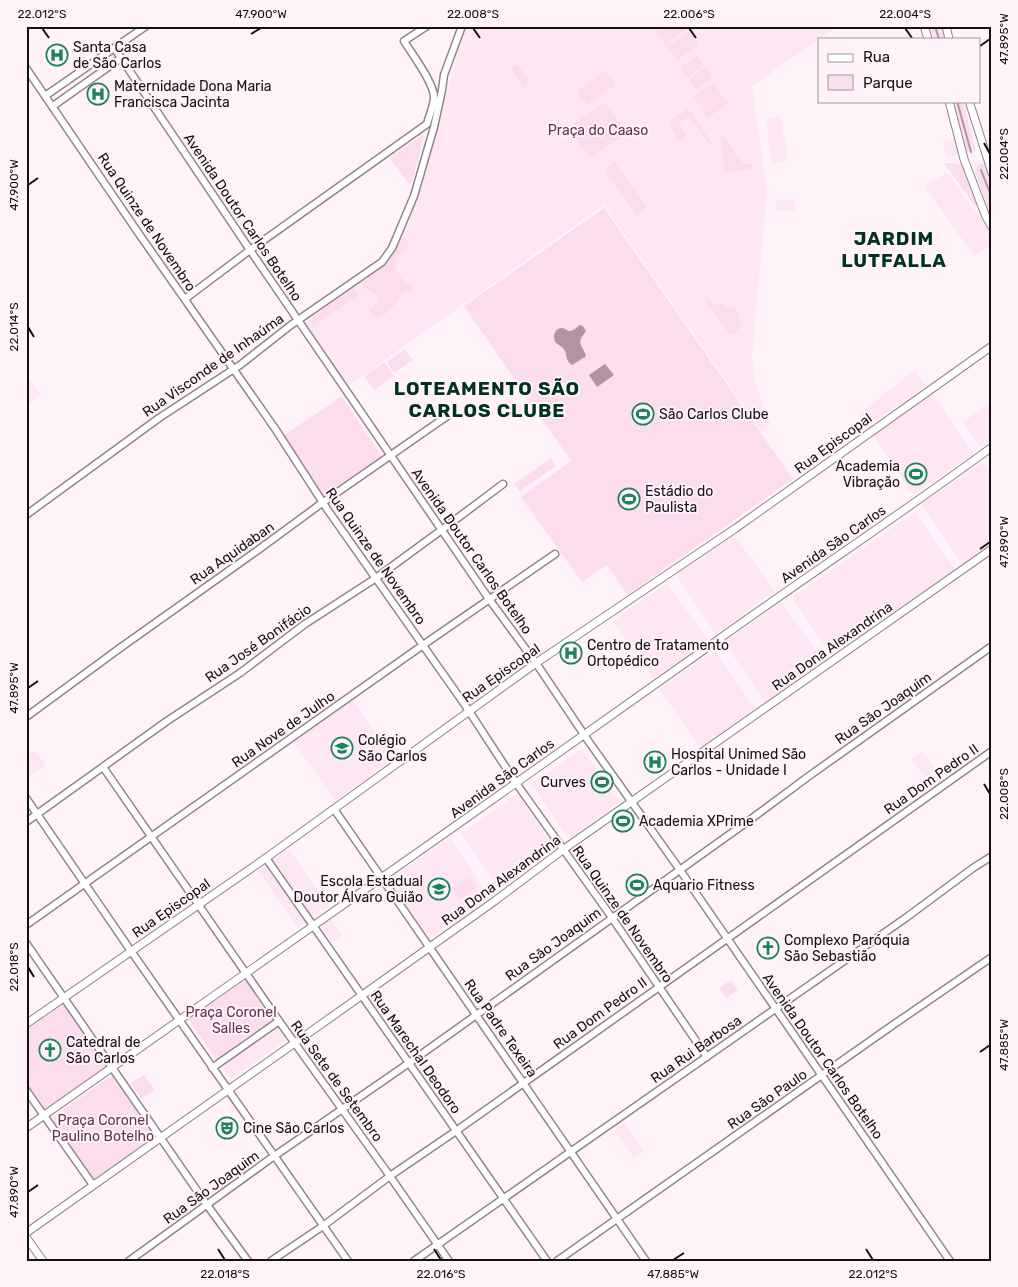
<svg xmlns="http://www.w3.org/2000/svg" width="1018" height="1287" font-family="Rubik,sans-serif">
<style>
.built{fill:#fee7f3}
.green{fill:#fcddee}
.water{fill:#b293a4}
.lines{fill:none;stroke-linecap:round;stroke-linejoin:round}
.stream{stroke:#b293a4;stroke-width:2}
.secondary-casing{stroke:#92848c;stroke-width:9}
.primary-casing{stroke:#92848c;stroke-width:9}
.secondary{stroke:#fff;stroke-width:6}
.primary{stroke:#fff;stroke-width:7}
.ticks{fill:none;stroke:#151113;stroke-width:2}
.labels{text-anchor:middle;stroke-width:4;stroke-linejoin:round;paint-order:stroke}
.poi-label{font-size:14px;fill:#151113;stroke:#fff2f9;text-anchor:start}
.park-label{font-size:14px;fill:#60344f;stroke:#fff2f9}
.street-label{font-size:14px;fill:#151113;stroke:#fff2f9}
.district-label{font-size:19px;font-weight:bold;letter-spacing:1px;fill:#003221;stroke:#fff2f9}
.neatline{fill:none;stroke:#151113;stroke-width:2}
.ticks-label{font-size:12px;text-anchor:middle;fill:#151113}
</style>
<rect width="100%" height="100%" fill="#fff2f9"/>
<!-- built -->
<path class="built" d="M 466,26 L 838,26 L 752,86 L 767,190 L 752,360 L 755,380 L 770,424 L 762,432 L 604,205 L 348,386 L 304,322 L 369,275 L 383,263 L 415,198 Z
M 781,117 L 788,161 L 771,163 L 766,119 Z
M 956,139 L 961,153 L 947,158 L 942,142 Z
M 947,172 L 992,234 L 992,244 L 974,256 L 924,186 Z
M 776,200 L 795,200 L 796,211 L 777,211 Z
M 915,370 L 926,386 L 869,425 L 859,414 Z
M 26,375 L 41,395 L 26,405 Z
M 932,394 L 974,454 L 913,494 L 873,435 Z
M 992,402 L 992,439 L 980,447 L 963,422 Z
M 983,462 L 992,475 L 992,543 L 964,563 L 961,562 L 921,504 Z
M 915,512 L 955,570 L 831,654 L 793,600 L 794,596 Z
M 734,535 L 775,591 L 716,634 L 676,575 Z
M 667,583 L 708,640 L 654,679 L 613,621 Z
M 782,603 L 823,660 L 766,704 L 724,642 Z
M 715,651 L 756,710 L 701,749 L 659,689 Z
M 353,700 L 393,760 L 335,801 L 294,742 Z
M 582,748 L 620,802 L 569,839 L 531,784 Z
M 35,750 L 46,765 L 26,779 L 26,756 Z
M 922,751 L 937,772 L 935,773 L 933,772 L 925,778 L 911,759 Z
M 517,794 L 555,848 L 498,887 L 461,833 Z
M 450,838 L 489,897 L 430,938 L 389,880 Z
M 289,849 L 329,907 L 298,928 L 258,871 Z
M 330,919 L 342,936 L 332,943 L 321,925 Z
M 276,1026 L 286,1040 L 231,1079 L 221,1065 Z
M 624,1122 L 644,1151 L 634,1158 L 614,1130 Z"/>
<!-- green -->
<path class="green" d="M 665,26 L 684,26 L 686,29 L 665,45 L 656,32 Z
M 929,26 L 942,26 L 945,39 L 933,39 Z
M 689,31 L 699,45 L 677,60 L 667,47 Z
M 697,56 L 704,66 L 687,78 L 680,68 Z
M 517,63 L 530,82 L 524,87 L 512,70 L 512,67 Z
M 705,67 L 713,78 L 696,90 L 689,79 Z
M 606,70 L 616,85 L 587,105 L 577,91 Z
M 713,83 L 720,93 L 700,106 L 693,96 Z
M 720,93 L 728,103 L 708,118 L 700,108 Z
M 951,101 L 963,101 L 976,151 L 965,152 Z
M 606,102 L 627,133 L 590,158 L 569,127 Z
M 688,108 L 713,145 L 711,146 L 689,116 L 679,123 L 686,135 L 679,140 L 668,122 Z
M 720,132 L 744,164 L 752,164 L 752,170 L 725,172 Z
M 423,135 L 424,136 L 412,182 L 409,184 L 391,160 L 392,156 Z
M 615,162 L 647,208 L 637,216 L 604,170 Z
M 944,163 L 964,164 L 979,207 L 975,206 Z
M 983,163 L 986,163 L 992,182 L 992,221 L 975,171 L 978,164 Z
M 604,208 L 793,479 L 627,595 L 607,565 L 582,582 L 521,497 L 571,461 L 464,306 Z
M 402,238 L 405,238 L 409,244 L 408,248 L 396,257 L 395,269 L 404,281 L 411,284 L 412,290 L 401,294 C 395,306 388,316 375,318 L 370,313 L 370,310 L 379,300 C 377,292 372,292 365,289 L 362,284 L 385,264 L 392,257 Z
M 353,288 L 358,295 L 314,327 L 309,320 Z
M 705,296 L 714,305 L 721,303 L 730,308 L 734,307 L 737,309 L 741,325 L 737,331 L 731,335 L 729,334 L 704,298 Z
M 405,349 L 413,360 L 394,373 L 387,362 Z
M 384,362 L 394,376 L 374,390 L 364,376 Z
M 341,397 L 343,398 L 382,456 L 324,495 L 320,495 L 283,438 L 284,435 Z
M 551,458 L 556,466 L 520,491 L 514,484 Z
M 470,876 L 477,887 L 460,899 L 453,888 Z
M 246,980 L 274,1021 L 217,1061 L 188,1019 Z
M 731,980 L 738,990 L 726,998 L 719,988 Z
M 63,1002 L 108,1066 L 43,1110 L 26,1086 L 26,1027 Z
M 112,1075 L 156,1137 L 94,1181 L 50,1119 Z
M 144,1075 L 155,1090 L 141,1099 L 131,1083 Z"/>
<!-- water -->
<path class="water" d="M 580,325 L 583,326 L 586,331 L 581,338 L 580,343 L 586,355 L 585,357 L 572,365 C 564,359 568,354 563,348 C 561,346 558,345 556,343 C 552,338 554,328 562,328 C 565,328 567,331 569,331 C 574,331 577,327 580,325 Z
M 605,364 L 614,375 L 597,387 L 589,375 Z"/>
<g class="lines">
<!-- stream -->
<path class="stream" d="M 935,26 L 939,39
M 957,101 L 971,152
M 981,170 L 992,198"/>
<!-- secondary casing -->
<g class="secondary-casing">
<path id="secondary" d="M 115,49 L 250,250 L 489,599 L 536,663 L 589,742 L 680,870 L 950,1261
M 26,68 L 137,231 L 276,430 L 327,509 L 465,705 L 516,783 L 608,912 L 707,1057
M 45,96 L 146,26
M 53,106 L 121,58
M 185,299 L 250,250 L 427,124 C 429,116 434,105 434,97 C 434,83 412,54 404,41 L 427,26
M 26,515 L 159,418 L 240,365 L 291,325 L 382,262 L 392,248 L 414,196 L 434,127 L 442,90 L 444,75 L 462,26
M 26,717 L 120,648 L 258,550 L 322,503 L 453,412
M 103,767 L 279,1021 L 387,1172 L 449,1261
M 26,798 L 131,951 L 348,1261
M 334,809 L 646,1261
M 26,822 L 167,721 L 240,673 L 305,624 L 376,578 L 447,526 L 503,484
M 266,858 L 547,1261
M 26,925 L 423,645 L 555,554
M 26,943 L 207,1205 L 248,1261
M 212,1068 L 279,1021
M 26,1090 L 93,1185
M 129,1261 L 270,1159 L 409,1063 L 747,822 L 809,776 L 992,646
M 271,1261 L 323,1226 L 390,1176 L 456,1131 L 992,751
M 414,1261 L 907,917 L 973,868 L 992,856
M 557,1261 L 890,1027 L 992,957"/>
</g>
<!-- primary casing -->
<g class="primary-casing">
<path id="primary" d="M 924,26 L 928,39
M 946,26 L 949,39
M 949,101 L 964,159 L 986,217 L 992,227
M 969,101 L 992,173
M 26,1024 L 266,858 L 536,663 L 736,528 L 992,346
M 26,1128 C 256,966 486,805 715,642 C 807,576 901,514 992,447
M 26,1233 L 361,996 L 496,900 L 564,849 L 992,549
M 26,1237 L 43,1261"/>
</g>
<!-- secondary -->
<use href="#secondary" class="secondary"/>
<!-- primary -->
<use href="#primary" class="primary"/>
</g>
<!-- ticks -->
<path class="ticks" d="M 42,28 L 49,38M 473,28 L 480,38M 689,28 L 696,38M 905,28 L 912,38M 251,34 L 261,28M 980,46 L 990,39M 984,143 L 990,154M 28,185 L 38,178M 28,327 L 34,337M 980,549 L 990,542M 28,688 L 38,681M 984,784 L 990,794M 28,967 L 34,977M 980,1052 L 990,1045M 28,1192 L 38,1185M 218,1249 L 225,1260M 434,1249 L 441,1260M 866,1249 L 873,1260M 673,1260 L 684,1253"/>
<!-- icons -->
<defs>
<g id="hospital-ring" transform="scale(1.125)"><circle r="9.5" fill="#fff2f9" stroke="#1c835f" stroke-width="1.5"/><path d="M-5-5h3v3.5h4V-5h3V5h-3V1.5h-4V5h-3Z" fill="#1c835f"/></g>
<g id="stadium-ring" transform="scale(1.125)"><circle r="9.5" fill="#fff2f9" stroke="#1c835f" stroke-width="1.5"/><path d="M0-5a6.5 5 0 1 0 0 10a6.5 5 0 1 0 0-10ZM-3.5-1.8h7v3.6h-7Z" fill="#1c835f"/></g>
<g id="university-ring" transform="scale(1.125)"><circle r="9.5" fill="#fff2f9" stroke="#1c835f" stroke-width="1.5"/><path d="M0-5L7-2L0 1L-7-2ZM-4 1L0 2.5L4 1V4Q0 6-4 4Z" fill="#1c835f"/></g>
<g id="school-ring" transform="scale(1.125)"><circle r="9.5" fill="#fff2f9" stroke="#1c835f" stroke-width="1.5"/><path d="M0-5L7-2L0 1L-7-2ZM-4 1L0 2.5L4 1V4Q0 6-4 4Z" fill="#1c835f"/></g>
<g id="church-ring" transform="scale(1.125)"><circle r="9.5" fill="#fff2f9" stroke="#1c835f" stroke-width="1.5"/><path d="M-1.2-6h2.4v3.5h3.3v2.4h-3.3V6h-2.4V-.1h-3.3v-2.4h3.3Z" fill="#1c835f"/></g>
<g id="theatre-ring" transform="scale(1.125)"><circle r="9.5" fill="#fff2f9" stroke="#1c835f" stroke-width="1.5"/><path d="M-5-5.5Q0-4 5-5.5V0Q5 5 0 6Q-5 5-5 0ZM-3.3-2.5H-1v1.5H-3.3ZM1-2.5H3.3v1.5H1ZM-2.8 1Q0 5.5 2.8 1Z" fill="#1c835f"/></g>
</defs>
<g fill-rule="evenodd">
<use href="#hospital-ring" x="57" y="55"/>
<use href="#hospital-ring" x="98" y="94"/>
<use href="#stadium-ring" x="643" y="414"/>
<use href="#stadium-ring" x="916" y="474"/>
<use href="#stadium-ring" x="629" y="499"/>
<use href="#hospital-ring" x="571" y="653"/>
<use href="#university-ring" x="342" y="748"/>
<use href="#hospital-ring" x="655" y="762"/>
<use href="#stadium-ring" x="602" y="782"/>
<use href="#stadium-ring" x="623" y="821"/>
<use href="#stadium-ring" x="637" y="885"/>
<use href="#school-ring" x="439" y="889"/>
<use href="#church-ring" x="768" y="948"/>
<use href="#church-ring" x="50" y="1050"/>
<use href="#theatre-ring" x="227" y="1128"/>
</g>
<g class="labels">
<!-- poi labels -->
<g class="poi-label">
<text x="73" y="52">Santa Casa<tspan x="73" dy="16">de São Carlos</tspan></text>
<text x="114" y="91">Maternidade Dona Maria<tspan x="114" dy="16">Francisca Jacinta</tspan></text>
<text x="659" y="419">São Carlos Clube</text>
<text x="900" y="471" text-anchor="end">Academia<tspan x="900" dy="16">Vibração</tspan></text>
<text x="645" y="496">Estádio do<tspan x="645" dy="16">Paulista</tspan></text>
<text x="587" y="650">Centro de Tratamento<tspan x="587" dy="16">Ortopédico</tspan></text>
<text x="358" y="745">Colégio<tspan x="358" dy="16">São Carlos</tspan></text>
<text x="671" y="759">Hospital Unimed São<tspan x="671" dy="16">Carlos - Unidade I</tspan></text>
<text x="586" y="787" text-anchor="end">Curves</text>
<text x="639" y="826">Academia XPrime</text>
<text x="423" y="886" text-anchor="end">Escola Estadual<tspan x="423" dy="16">Doutor Álvaro Guião</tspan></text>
<text x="653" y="890">Aquario Fitness</text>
<text x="784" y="945">Complexo Paróquia<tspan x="784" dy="16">São Sebastião</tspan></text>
<text x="66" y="1047">Catedral de<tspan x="66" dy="16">São Carlos</tspan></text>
<text x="243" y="1133">Cine São Carlos</text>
</g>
<!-- park labels -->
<g class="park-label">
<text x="598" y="135">Praça do Caaso</text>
<text x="231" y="1017">Praça Coronel<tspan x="231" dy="16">Salles</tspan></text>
<text x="103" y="1125">Praça Coronel<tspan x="103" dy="16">Paulino Botelho</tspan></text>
</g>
<!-- street labels -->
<g class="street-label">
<text transform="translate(243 217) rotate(56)" y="5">Avenida Doutor Carlos Botelho</text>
<text transform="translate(147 222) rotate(56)" y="5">Rua Quinze de Novembro</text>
<text transform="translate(213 365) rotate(-35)" y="5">Rua Visconde de Inhaúma</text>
<text transform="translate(833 443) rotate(-36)" y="5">Rua Episcopal</text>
<text transform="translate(833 544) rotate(-35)" y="5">Avenida São Carlos</text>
<text transform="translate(472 551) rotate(55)" y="5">Avenida Doutor Carlos Botelho</text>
<text transform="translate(232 553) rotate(-35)" y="5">Rua Aquidaban</text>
<text transform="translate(376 556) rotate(55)" y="5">Rua Quinze de Novembro</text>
<text transform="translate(258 643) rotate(-35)" y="5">Rua José Bonifácio</text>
<text transform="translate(832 646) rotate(-35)" y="5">Rua Dona Alexandrina</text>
<text transform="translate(501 673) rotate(-35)" y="5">Rua Episcopal</text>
<text transform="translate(883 708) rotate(-35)" y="5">Rua São Joaquim</text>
<text transform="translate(283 729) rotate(-35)" y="5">Rua Nove de Julho</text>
<text transform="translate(502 778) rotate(-36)" y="5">Avenida São Carlos</text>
<text transform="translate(931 779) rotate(-35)" y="5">Rua Dom Pedro II</text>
<text transform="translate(501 880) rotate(-36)" y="5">Rua Dona Alexandrina</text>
<text transform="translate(171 908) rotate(-35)" y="5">Rua Episcopal</text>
<text transform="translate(623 914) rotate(55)" y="5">Rua Quinze de Novembro</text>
<text transform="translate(553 944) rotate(-36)" y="5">Rua São Joaquim</text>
<text transform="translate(600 1013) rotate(-36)" y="5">Rua Dom Pedro II</text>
<text transform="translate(501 1028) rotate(55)" y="5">Rua Padre Texeira</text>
<text transform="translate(696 1049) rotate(-35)" y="5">Rua Rui Barbosa</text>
<text transform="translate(416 1052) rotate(55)" y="5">Rua Marechal Deodoro</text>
<text transform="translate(823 1056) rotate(55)" y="5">Avenida Doutor Carlos Botelho</text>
<text transform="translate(337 1081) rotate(54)" y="5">Rua Sete de Setembro</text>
<text transform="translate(767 1099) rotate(-35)" y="5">Rua São Paulo</text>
<text transform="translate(211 1187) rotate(-36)" y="5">Rua São Joaquim</text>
</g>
<!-- district labels -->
<g class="district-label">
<text x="894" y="245">JARDIM<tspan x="894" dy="22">LUTFALLA</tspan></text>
<text x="487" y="395">LOTEAMENTO SÃO<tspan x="487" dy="22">CARLOS CLUBE</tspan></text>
</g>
</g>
<!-- border -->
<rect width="1018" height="1287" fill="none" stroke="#fff2f9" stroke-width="55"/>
<!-- legend -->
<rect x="818" y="38" width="162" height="65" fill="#fff2f9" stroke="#a1989d"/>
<rect x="828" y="54" width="25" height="8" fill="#ffffff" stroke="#a1989d"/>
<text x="863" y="62" font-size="15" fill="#151113">Rua</text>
<rect x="828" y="75" width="25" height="15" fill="#fcddee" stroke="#a1989d"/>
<text x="863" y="88" font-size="15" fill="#151113">Parque</text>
<rect x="28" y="28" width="962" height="1232" class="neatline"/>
<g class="ticks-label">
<text x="42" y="18">22.012°S</text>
<text x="261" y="18">47.900°W</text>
<text x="473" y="18">22.008°S</text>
<text x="689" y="18">22.006°S</text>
<text x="905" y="18">22.004°S</text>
<text transform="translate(1004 39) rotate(-90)" y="4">47.895°W</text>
<text transform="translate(1004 154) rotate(-90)" y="4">22.004°S</text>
<text transform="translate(14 185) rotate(-90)" y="4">47.900°W</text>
<text transform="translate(14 327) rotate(-90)" y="4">22.014°S</text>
<text transform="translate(1004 542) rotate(-90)" y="4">47.890°W</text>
<text transform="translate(14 688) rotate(-90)" y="4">47.895°W</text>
<text transform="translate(1004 794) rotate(-90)" y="4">22.008°S</text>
<text transform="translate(14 967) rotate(-90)" y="4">22.018°S</text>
<text transform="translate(1004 1045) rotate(-90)" y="4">47.885°W</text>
<text transform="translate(14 1192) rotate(-90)" y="4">47.890°W</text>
<text x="225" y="1278">22.018°S</text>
<text x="441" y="1278">22.016°S</text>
<text x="673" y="1278">47.885°W</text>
<text x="873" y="1278">22.012°S</text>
</g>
</svg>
